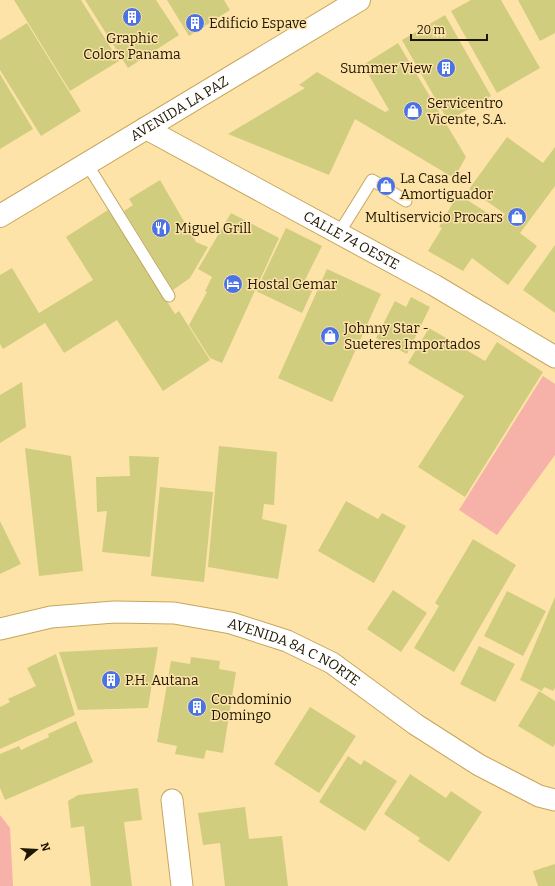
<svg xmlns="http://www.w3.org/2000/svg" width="555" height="886" font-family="Bitter,serif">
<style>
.green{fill:#f6b1a9}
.building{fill:#d0cd7f}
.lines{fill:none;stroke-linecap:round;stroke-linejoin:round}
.service-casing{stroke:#c6a65d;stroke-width:13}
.minor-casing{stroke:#c6a65d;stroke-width:23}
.secondary-casing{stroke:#c6a65d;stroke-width:24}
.service{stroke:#fff;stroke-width:11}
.minor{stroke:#fff;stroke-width:21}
.secondary{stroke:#fff;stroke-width:22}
.labels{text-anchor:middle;stroke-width:3;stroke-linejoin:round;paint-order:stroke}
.poi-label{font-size:14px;fill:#1f1601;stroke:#fee3a9;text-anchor:start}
.street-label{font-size:14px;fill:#1f1601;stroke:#fee3a9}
</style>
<rect width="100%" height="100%" fill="#fee3a9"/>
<!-- green -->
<path class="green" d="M 543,376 L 555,384 L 555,455 L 497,535 L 459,510 Z
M 0,815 L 10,828 L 13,886 L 0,886 Z"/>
<!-- building -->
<path class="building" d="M 14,0 L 81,0 L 119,61 L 70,91 Z
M 85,0 L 156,0 L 179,35 L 128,68 Z
M 167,0 L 224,0 L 230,10 L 189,36 Z
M 471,0 L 501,0 L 540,68 L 497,93 L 451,11 Z
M 518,0 L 555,0 L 555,33 L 540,41 Z
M 445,15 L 491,96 L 448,121 L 402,40 Z
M 27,23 L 81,111 L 41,136 L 0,70 L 0,40 Z
M 398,43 L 466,157 L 454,178 L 355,119 L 329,175 L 228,134 L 305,88 L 299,85 L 317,72 L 385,112 L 389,110 L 363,65 Z
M 0,74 L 33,129 L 0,149 Z
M 507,137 L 543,163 L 555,147 L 555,186 L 520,233 L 537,246 L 508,285 L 472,258 L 463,271 L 428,251 L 442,228 L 439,227 L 458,194 L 500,221 L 505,214 L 469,189 Z
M 160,180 L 196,242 L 208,247 L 190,278 L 173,290 L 124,211 L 133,205 L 129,199 Z
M 108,210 L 175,314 L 179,311 L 210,360 L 163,391 L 117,320 L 64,353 L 45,323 L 3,349 L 0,344 L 0,275 L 12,268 L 39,313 L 93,280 L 66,237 Z
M 231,213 L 279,238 L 222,363 L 210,358 L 189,325 L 207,292 L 205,291 L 212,277 L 198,269 Z
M 286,228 L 322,246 L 303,284 L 313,289 L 302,313 L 256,291 Z
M 555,245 L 555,313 L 523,290 Z
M 327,269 L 381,294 L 332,402 L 278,378 Z
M 411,297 L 430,307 L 407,354 L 376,338 L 395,301 L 406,307 Z
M 429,328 L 485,361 L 497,342 L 543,372 L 465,497 L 418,467 L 464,396 L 408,363 Z
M 22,382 L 26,427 L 0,443 L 0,395 Z
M 219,446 L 277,452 L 274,505 L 264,504 L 262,519 L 287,525 L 278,579 L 208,567 Z
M 25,448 L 71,456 L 83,571 L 39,576 Z
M 129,456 L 159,457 L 150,557 L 102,552 L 107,511 L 97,512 L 96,477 L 130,476 Z
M 160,487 L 213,492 L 204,582 L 151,576 Z
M 346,501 L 378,519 L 382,513 L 406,526 L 374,583 L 318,551 Z
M 0,521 L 21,564 L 0,574 Z
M 473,539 L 516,565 L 454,672 L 414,648 L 439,606 L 435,603 Z
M 393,590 L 427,613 L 401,652 L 367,629 Z
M 507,591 L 546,611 L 523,656 L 484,636 Z
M 555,597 L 555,688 L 553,691 L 544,687 L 542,691 L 520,680 Z
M 479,646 L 515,664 L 495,702 L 460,684 Z
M 158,647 L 148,708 L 78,710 L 59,652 Z
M 56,654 L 75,715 L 0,749 L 0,707 L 10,702 L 8,699 L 36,686 L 27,668 Z
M 191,657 L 220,661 L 219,669 L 236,672 L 223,753 L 206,750 L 204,759 L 175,754 L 177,746 L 157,742 L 171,661 L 190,664 Z
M 539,691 L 555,701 L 555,744 L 553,747 L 518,726 Z
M 310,707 L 356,736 L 319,793 L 274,764 Z
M 76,721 L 93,762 L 5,800 L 0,788 L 0,754 L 19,746 L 21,750 L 49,737 L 48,734 Z
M 348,756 L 361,765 L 364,760 L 397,781 L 365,831 L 319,802 Z
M 410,774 L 446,798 L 451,791 L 482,812 L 449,862 L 418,841 L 420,838 L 384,814 Z
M 138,788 L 142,820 L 124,822 L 132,886 L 91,886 L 84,826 L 71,828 L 68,801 L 78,795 Z
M 245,807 L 249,839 L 282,836 L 288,886 L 225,886 L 220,843 L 203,845 L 198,813 Z
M 555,864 L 555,886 L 538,886 L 533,871 Z"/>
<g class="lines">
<!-- service casing -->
<g class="service-casing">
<path id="service" d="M 87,164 L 169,296
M 339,233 L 372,180 L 406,201"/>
</g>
<!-- minor casing -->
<g class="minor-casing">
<g id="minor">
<path id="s1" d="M 145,128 L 434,285 L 555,357"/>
<path id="s2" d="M 0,629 L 51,617 L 114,612 L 174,613 L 231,623 L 287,641 L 332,663 L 415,724 L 479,765 L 539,796 L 555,800"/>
<path d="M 172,800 L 182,886"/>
</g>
</g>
<!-- secondary casing -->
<g class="secondary-casing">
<g id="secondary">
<path id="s3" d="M 0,216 L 359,0"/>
</g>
</g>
<!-- service -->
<use href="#service" class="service"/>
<!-- minor -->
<use href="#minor" class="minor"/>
<!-- secondary -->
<use href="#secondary" class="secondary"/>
</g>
<!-- icons -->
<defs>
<g id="building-disc" transform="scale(1)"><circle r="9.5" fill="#4b73e6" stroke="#fee3a9"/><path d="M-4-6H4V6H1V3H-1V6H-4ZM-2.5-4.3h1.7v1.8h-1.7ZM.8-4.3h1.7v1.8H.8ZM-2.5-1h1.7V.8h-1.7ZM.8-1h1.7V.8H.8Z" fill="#fff"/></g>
<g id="shop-disc" transform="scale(1)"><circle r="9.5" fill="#4b73e6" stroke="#fee3a9"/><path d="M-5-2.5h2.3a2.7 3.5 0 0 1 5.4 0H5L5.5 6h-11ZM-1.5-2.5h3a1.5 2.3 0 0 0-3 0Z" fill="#fff"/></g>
<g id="restaurant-disc" transform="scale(1)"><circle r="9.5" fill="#4b73e6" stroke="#fee3a9"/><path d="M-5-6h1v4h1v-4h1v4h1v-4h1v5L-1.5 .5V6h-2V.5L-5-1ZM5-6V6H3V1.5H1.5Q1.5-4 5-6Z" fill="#fff"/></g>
<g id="hotel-disc" transform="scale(1)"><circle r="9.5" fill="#4b73e6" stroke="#fee3a9"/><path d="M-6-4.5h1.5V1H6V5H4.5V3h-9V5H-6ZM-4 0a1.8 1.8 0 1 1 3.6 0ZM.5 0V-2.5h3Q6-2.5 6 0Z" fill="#fff"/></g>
</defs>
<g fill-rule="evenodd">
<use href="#building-disc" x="132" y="17"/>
<use href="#building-disc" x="195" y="23"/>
<use href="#building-disc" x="446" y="68"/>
<use href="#shop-disc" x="413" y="111"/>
<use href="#shop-disc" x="386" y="186"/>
<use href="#shop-disc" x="517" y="217"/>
<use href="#restaurant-disc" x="161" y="228"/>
<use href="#hotel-disc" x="233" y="284"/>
<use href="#shop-disc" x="330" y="336"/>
<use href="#building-disc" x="111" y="680"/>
<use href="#building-disc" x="197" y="707"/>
</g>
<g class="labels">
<!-- poi labels -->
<g class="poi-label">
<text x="209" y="28">Edificio Espave</text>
<text x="132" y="43" text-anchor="middle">Graphic<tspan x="132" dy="16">Colors Panama</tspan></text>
<text x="432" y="73" text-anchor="end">Summer View</text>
<text x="427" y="108">Servicentro<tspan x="427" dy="16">Vicente, S.A.</tspan></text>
<text x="400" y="183">La Casa del<tspan x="400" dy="16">Amortiguador</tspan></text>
<text x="503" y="222" text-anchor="end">Multiservicio Procars</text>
<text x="175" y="233">Miguel Grill</text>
<text x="247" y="289">Hostal Gemar</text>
<text x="344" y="333">Johnny Star -<tspan x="344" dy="16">Sueteres Importados</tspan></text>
<text x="125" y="685">P.H. Autana</text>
<text x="211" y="704">Condominio<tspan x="211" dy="16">Domingo</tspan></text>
</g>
<!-- street labels -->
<g class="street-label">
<text dy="5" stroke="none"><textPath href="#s3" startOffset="209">AVENIDA LA PAZ</textPath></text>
<text dy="5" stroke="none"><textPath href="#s1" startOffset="235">CALLE 74 OESTE</textPath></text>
<text dy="5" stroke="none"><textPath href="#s2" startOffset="303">AVENIDA 8A C NORTE</textPath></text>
</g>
</g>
<!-- north arrow -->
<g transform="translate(36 850) rotate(72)" stroke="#fee3a9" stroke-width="3" paint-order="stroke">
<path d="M0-3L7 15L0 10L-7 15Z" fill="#1f1601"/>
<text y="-6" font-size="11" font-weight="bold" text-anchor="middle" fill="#1f1601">N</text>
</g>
<!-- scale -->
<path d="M411 34v6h76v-6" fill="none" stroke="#1f1601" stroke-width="2"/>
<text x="417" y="34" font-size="12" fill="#1f1601" stroke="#fee3a9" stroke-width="3" paint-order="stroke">20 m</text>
</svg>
